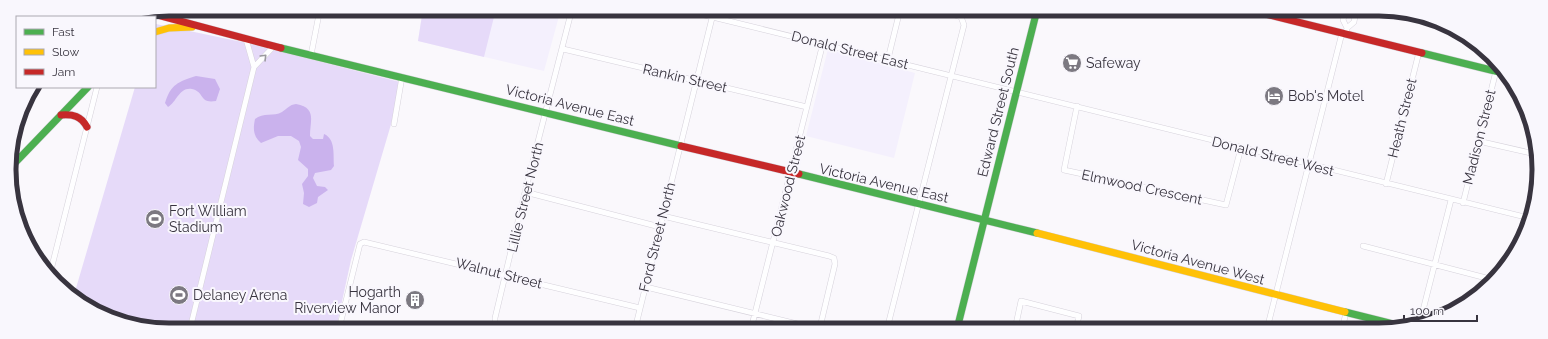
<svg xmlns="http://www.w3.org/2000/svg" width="1548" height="339" font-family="Raleway,sans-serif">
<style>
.built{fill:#f4f0fd}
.green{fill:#e6daf9}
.water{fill:#cab2ed}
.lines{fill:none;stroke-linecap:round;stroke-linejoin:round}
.street-casing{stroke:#d6d2db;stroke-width:6}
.fast-casing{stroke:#d6d2db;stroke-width:8}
.slow-casing{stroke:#d6d2db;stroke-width:8}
.jam-casing{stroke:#d6d2db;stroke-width:8}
.street{stroke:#fefeff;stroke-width:5}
.fast{stroke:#4caf50;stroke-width:7}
.slow{stroke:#ffc107;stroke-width:7}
.jam{stroke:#c62828;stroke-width:7}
.oneway{stroke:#9b999f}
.labels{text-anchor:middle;stroke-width:4;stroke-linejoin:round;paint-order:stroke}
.street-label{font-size:14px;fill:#38343f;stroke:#f9f7fd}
.poi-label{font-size:14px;fill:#38343f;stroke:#f9f7fd;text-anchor:start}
.rim{fill:none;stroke:#38343f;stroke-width:5}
</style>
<rect width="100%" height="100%" fill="#faf8fc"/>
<!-- built -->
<path class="built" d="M 423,9 L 561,9 L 544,71 L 418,41 Z
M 828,49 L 915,73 L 894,158 L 806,136 Z"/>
<!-- green -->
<path class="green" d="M 423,9 L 496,9 L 484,57 L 418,41 Z
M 156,24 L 242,42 L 400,82 L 392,121 L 351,260 L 336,329 L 148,329 L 89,309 L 74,295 L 135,87 L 155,87 Z"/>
<!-- water -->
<path class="water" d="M 196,76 L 215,79 L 220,89 L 216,101 C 199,104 205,92 192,89 C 179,87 177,102 168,107 L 165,103 C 171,84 178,82 196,76 Z
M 296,104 C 317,108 310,120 310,136 L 313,139 L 323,139 L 324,134 C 336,139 333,156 334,166 L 331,170 L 315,173 L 313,178 L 317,186 L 325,187 L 328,190 L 318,197 L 317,203 L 309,207 L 303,204 L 304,193 L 302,184 L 308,176 L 308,169 L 298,160 L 301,147 L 299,141 L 291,136 L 278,136 L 261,143 C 253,136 253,129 255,119 C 263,112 274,117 282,112 C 288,108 289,105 296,104 Z"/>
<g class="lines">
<!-- street casing -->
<g class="street-casing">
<path id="street" d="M 684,10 L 1529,218
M 1346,10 L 1343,20 L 1347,28
M 1346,34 L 1347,28 L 1354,22 L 1356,10
M 563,49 L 807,107
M 311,55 L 320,9
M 888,59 L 900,10
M 254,67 L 274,46
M 1077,106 L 1064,170 L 1226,205 L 1241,148
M 394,124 L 402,77
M 1478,141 L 1535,154
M 1386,184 L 1419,52
M 525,192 L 660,227
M 1463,203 L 1496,71
M 1363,246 L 1494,280
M 50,274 L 97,87
M 646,287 L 814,328 L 819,327 L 821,323 L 835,264 L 834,258 L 829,256 L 663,216
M 1420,322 L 1451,200
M 190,329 L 254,67 L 246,39
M 339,329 L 360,244 L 364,242 L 640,308
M 495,329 L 495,318 L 525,192 L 572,9
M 635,329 L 714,10
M 751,329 L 823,43
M 887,329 L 964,25 L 961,17 L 939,10
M 1015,329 L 1021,301 L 1079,316 L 1076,329
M 1267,329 L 1342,33
M 1342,329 L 1346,313"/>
</g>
<!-- fast casing -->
<g class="fast-casing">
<path id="fast" d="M 281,48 L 681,146
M 1422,53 L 1507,74
M 10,168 L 88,87
M 799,174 L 1037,233
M 1345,312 L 1405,327
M 957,329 L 1037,10"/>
</g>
<!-- slow casing -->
<g class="slow-casing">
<path id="slow" d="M 155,32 L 169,28 L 192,27
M 1037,233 L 1345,312"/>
</g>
<!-- jam casing -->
<g class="jam-casing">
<path id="jam" d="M 1249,10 L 1422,53
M 150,13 L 281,48
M 61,115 C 73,114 81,116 87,127
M 681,146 L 799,174"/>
</g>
<!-- street -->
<use href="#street" class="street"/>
<!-- fast -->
<use href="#fast" class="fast"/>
<!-- slow -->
<use href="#slow" class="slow"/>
<!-- jam -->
<use href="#jam" class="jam"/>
</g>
<!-- one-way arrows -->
<defs><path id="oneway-chevron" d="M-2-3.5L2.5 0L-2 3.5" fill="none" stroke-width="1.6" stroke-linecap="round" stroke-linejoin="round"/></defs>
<use class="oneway" href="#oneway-chevron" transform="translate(264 57) rotate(-45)"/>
<!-- icons -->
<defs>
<g id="supermarket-disc" transform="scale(1)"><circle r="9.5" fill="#7c7981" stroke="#f9f7fd"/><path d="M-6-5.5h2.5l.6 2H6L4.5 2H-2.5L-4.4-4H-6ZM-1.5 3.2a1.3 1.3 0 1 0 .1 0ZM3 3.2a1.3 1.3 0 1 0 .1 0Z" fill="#fff"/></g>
<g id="hotel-disc" transform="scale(1)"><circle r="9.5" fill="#7c7981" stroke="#f9f7fd"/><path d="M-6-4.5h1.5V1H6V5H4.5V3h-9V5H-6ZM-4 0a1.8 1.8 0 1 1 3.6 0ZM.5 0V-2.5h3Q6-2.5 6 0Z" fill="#fff"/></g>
<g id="stadium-disc" transform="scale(1)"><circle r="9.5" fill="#7c7981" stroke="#f9f7fd"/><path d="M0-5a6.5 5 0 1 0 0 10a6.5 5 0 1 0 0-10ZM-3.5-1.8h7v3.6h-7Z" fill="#fff"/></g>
<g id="building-disc" transform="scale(1)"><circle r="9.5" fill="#7c7981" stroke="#f9f7fd"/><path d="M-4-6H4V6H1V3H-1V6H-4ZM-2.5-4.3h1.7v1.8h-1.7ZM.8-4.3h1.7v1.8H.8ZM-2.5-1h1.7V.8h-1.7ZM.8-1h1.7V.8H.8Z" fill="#fff"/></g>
</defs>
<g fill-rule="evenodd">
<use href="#supermarket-disc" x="1072" y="63"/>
<use href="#hotel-disc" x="1274" y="96"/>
<use href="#stadium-disc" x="155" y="219"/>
<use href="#stadium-disc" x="179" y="295"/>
<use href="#building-disc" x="415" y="300"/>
</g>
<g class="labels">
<!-- street labels -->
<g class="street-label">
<text transform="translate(850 50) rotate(14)" y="5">Donald Street East</text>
<text transform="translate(685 78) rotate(13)" y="5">Rankin Street</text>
<text transform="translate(570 105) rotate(14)" y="5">Victoria Avenue East</text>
<text transform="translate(998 112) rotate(-76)" y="5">Edward Street South</text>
<text transform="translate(1402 118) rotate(-76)" y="5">Heath Street</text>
<text transform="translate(1479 137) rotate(-76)" y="5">Madison Street</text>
<text transform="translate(1273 156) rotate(14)" y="5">Donald Street West</text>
<text transform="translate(884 183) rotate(13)" y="5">Victoria Avenue East</text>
<text transform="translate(788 186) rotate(-76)" y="5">Oakwood Street</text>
<text transform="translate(1142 187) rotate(12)" y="5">Elmwood Crescent</text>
<text transform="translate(525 197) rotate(-76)" y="5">Lillie Street North</text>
<text transform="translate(657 237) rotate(-76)" y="5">Ford Street North</text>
<text transform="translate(1198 262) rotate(15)" y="5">Victoria Avenue West</text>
<text transform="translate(499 273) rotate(14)" y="5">Walnut Street</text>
</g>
<!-- poi labels -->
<g class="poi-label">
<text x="1086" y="68">Safeway</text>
<text x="1288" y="101">Bob's Motel</text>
<text x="169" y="216">Fort William<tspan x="169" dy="16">Stadium</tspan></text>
<text x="401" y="297" text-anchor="end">Hogarth<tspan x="401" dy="16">Riverview Manor</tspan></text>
<text x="193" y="300">Delaney Arena</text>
</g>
</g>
<!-- crop -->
<path d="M0 0H1548V339H0ZM169 16H1379A153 153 0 0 1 1532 169V170A153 153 0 0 1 1379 323H169A153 153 0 0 1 16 170V169A153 153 0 0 1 169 16Z" fill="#f9f7fd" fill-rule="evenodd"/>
<path class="rim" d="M169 16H1379A153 153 0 0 1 1532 169V170A153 153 0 0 1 1379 323H169A153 153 0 0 1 16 170V169A153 153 0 0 1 169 16Z"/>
<!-- legend -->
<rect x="16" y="16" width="140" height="72" fill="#f9f7fd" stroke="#aca9b1"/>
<rect x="24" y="29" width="20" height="6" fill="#4caf50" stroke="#aca9b1"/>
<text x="52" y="36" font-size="12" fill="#38343f">Fast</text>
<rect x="24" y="49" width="20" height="6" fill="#ffc107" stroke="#aca9b1"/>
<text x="52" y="56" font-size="12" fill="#38343f">Slow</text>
<rect x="24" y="69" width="20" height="6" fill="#c62828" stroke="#aca9b1"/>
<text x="52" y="76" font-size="12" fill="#38343f">Jam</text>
<!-- scale -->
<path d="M1404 315v6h73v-6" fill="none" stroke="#38343f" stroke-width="2"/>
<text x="1410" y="315" font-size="12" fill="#38343f" stroke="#f9f7fd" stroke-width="3" paint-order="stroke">100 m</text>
</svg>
